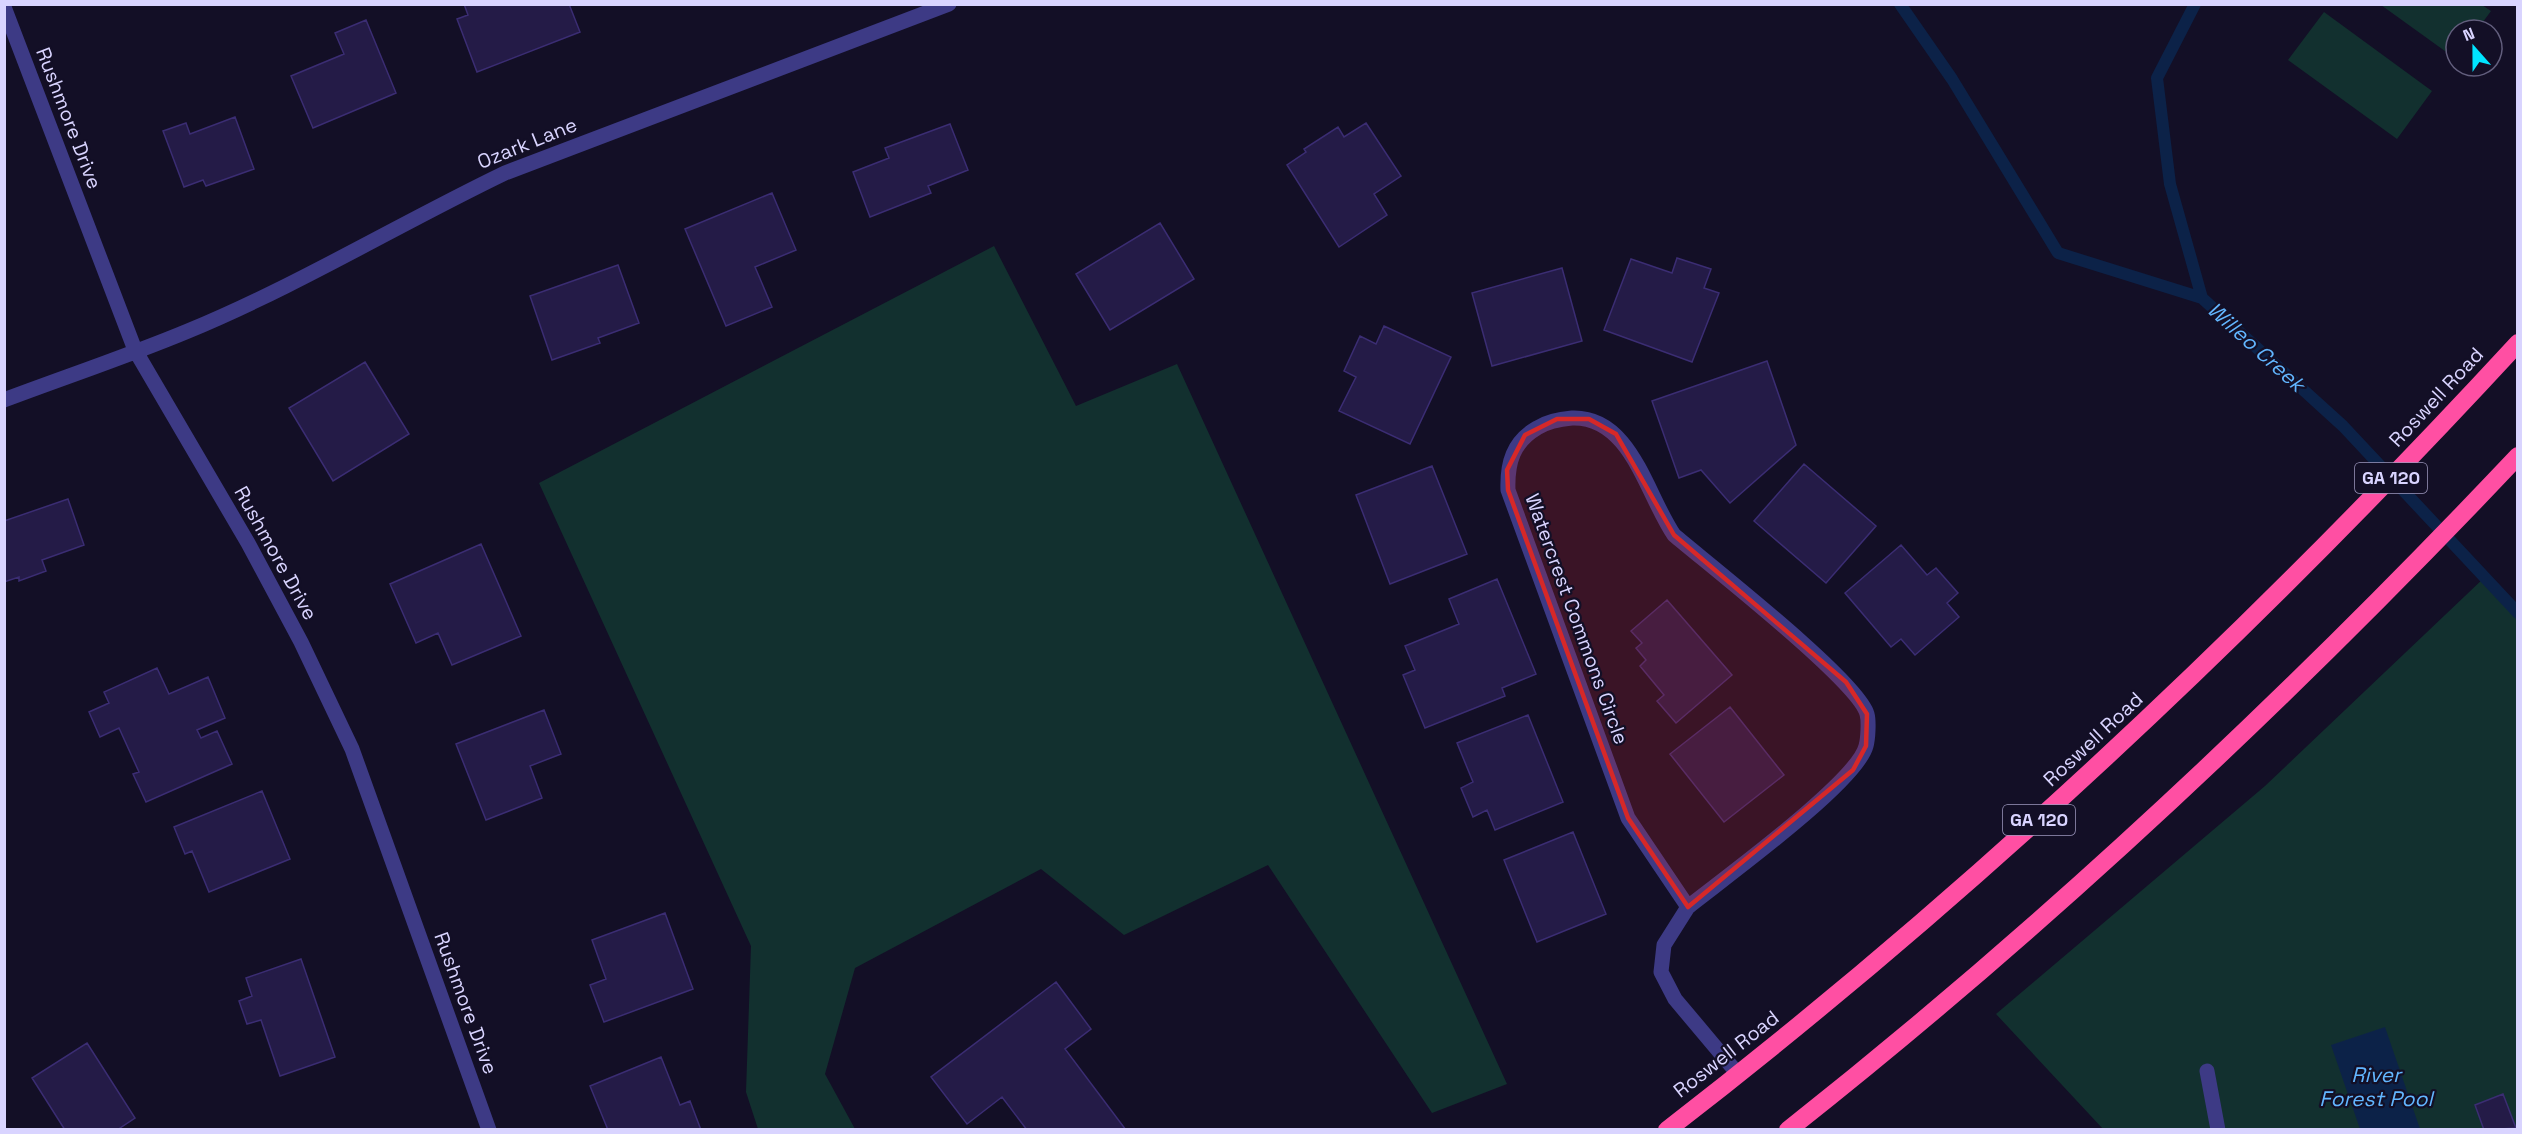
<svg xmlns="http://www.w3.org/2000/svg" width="2522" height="1134" font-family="'Space Grotesk',sans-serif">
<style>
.green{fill:#12302f}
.water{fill:#0c2248}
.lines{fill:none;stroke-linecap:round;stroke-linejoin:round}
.stream{stroke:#0c2248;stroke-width:12}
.building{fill:#241b47;stroke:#3b2d73;stroke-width:1.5}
.lane{stroke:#3d3a85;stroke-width:15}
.street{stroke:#3d3a85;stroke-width:15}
.highway{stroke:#ff4fa3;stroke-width:18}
.marked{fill:#d62828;fill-opacity:0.2;stroke:#d62828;stroke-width:4.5;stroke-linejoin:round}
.labels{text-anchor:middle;stroke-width:4.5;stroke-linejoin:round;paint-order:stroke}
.shield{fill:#130f26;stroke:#9e99be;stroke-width:1.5}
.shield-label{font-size:18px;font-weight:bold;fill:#d9d4ff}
.street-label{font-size:20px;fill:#d9d4ff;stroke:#130f26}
.water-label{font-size:21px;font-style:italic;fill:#62b6ff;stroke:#130f26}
</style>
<rect width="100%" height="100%" fill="#130f26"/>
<!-- green -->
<path class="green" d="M 2381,5 L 2482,5 L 2491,11 L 2477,30 L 2456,30 L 2456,59 Z
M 2324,12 L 2432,91 L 2397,139 L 2288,60 Z
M 994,246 L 1076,406 L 1177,364 L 1507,1084 L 1432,1113 L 1268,865 L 1124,935 L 1041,869 L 855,968 L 825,1074 L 855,1129 L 758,1129 L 746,1092 L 751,946 L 539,483 Z
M 2485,577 L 2517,613 L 2517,1129 L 2103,1129 L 1996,1014 L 2265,786 Z"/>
<!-- water -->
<path class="water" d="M 2385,1027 L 2420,1129 L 2360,1129 L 2331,1045 Z"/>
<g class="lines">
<!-- stream -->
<path class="stream" d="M 1900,4 L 1952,79 L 2058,253 L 2202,298 L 2343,426 L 2518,613
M 2195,4 L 2157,78 L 2170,184 L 2202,298"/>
</g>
<!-- building -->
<path class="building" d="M 464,4 L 569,4 L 580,32 L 477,72 L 457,19 L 468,15 Z
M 366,20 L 396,93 L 313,128 L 291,76 L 344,54 L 335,33 Z
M 235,117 L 254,169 L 206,186 L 203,180 L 184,187 L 163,131 L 186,123 L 190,134 Z
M 1366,123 L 1401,176 L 1374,194 L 1387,215 L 1339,247 L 1287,165 L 1306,152 L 1304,149 L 1338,127 L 1344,137 Z
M 950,124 L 968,170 L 928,186 L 931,193 L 870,217 L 853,172 L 889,158 L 885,148 Z
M 772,193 L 796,250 L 755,267 L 772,307 L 726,326 L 685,229 Z
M 1160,223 L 1194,279 L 1110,330 L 1076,274 Z
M 1677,258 L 1711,269 L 1704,288 L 1719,293 L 1692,362 L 1604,330 L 1631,259 L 1672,273 Z
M 618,265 L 639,323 L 598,338 L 600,343 L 552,360 L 530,296 Z
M 1562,268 L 1582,341 L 1492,366 L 1472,293 Z
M 1384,326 L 1451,357 L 1410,444 L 1339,411 L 1356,377 L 1344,371 L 1360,336 L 1376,344 Z
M 1767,361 L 1796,445 L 1730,503 L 1701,470 L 1679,478 L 1652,401 Z
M 365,362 L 409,434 L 333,481 L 289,408 Z
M 1804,464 L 1876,526 L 1826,583 L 1754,521 Z
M 1432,466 L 1467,554 L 1390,584 L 1356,495 Z
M 68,499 L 84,545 L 42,560 L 46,571 L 19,581 L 19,577 L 4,582 L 4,521 Z
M 481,544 L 521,636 L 452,665 L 438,633 L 416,643 L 390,584 Z
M 1901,545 L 1927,575 L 1936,568 L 1958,593 L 1947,603 L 1959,617 L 1915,655 L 1901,639 L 1891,647 L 1845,593 Z
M 1497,579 L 1536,674 L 1502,688 L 1505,696 L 1425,728 L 1403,675 L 1415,670 L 1405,646 L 1459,624 L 1449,599 Z
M 1667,600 L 1732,675 L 1676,723 L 1657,701 L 1664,695 L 1640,666 L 1646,660 L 1636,648 L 1642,643 L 1631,631 Z
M 157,668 L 169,694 L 208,677 L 225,718 L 197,730 L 201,738 L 217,731 L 232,764 L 146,802 L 133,774 L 139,772 L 119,728 L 100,737 L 89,712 L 109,703 L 104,692 Z
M 1730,707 L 1784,775 L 1724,822 L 1670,754 Z
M 544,710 L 561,754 L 530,766 L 542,798 L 486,820 L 456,744 Z
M 1528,715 L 1563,802 L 1495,830 L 1487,810 L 1473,817 L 1461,788 L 1473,782 L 1457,743 Z
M 262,791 L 290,859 L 209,892 L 192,851 L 185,854 L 174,827 Z
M 1573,832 L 1606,914 L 1537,942 L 1504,860 Z
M 665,913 L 693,989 L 604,1022 L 590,985 L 606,979 L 592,940 Z
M 301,959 L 335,1057 L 280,1076 L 261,1020 L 247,1024 L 239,1001 L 252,996 L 246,978 Z
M 1056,982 L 1091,1029 L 1065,1049 L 1126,1130 L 1027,1130 L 1002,1097 L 967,1124 L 931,1077 Z
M 87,1043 L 135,1118 L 117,1130 L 65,1130 L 32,1078 Z
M 661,1057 L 680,1105 L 690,1101 L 701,1130 L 608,1130 L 590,1086 Z
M 2503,1094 L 2516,1128 L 2484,1130 L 2475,1105 Z"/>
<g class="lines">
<!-- lane -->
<path class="lane" d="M 2207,1071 L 2218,1130"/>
<!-- street -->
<path class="street" d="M 4,7 L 135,350 L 248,543 L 301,642 L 352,749 L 489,1130
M 4,400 C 65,377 128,356 188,331 C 297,286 399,224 505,173 L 949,4
M 1688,907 C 1723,879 1857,782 1866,746 C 1868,739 1869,721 1867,714 C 1858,681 1708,564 1674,535 C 1646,494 1631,416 1572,418 C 1559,419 1548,421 1537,428 C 1513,442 1507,463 1508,490 L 1628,818 L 1688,907 L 1664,945 L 1661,972 L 1675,999 L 1738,1074"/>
<!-- highway -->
<path class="highway" d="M 1667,1130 C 1974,893 2255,628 2518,343
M 1788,1130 C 2049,924 2290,697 2518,456"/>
</g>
<!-- marked area -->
<path class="marked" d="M 1557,419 L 1589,419 L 1616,434 L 1674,535 L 1846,682 L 1867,714 L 1866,746 L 1853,770 L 1688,907 L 1628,818 L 1508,490 L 1507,470 L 1525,435 Z"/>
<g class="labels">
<!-- shield labels -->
<g class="shield">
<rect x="2355" y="463" width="72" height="30" rx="4.5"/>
<rect x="2003" y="805" width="72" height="30" rx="4.5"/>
</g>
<g class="shield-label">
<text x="2391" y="484">GA 120</text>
<text x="2039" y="826">GA 120</text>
</g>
<!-- street labels -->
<g class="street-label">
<text transform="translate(69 118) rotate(69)" y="7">Rushmore Drive</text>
<text transform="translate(527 143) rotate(-22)" y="7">Ozark Lane</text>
<text transform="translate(2436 397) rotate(-47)" y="7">Roswell Road</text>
<text transform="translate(276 553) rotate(61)" y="7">Rushmore Drive</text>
<text transform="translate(1577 619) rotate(70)" y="7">Watercrest Commons Circle</text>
<text transform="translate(2093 739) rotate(-43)" y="7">Roswell Road</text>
<text transform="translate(466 1003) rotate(70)" y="7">Rushmore Drive</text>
<text transform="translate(1726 1054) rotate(-38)" y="7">Roswell Road</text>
</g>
<!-- water labels -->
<g class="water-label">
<text transform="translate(2256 347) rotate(42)" y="7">Willeo Creek</text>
<text x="2376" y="1082">River<tspan x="2376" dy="24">Forest Pool</tspan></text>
</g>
</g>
<!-- border -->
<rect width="2522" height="1134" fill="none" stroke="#d9d4ff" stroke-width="12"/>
<!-- north arrow -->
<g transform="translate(2474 48) rotate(339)"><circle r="28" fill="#130f26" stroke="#625e7d" stroke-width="1.5"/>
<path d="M0-4.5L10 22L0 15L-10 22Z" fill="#00e5ff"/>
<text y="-9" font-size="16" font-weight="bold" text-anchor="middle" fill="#d9d4ff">N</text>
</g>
</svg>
